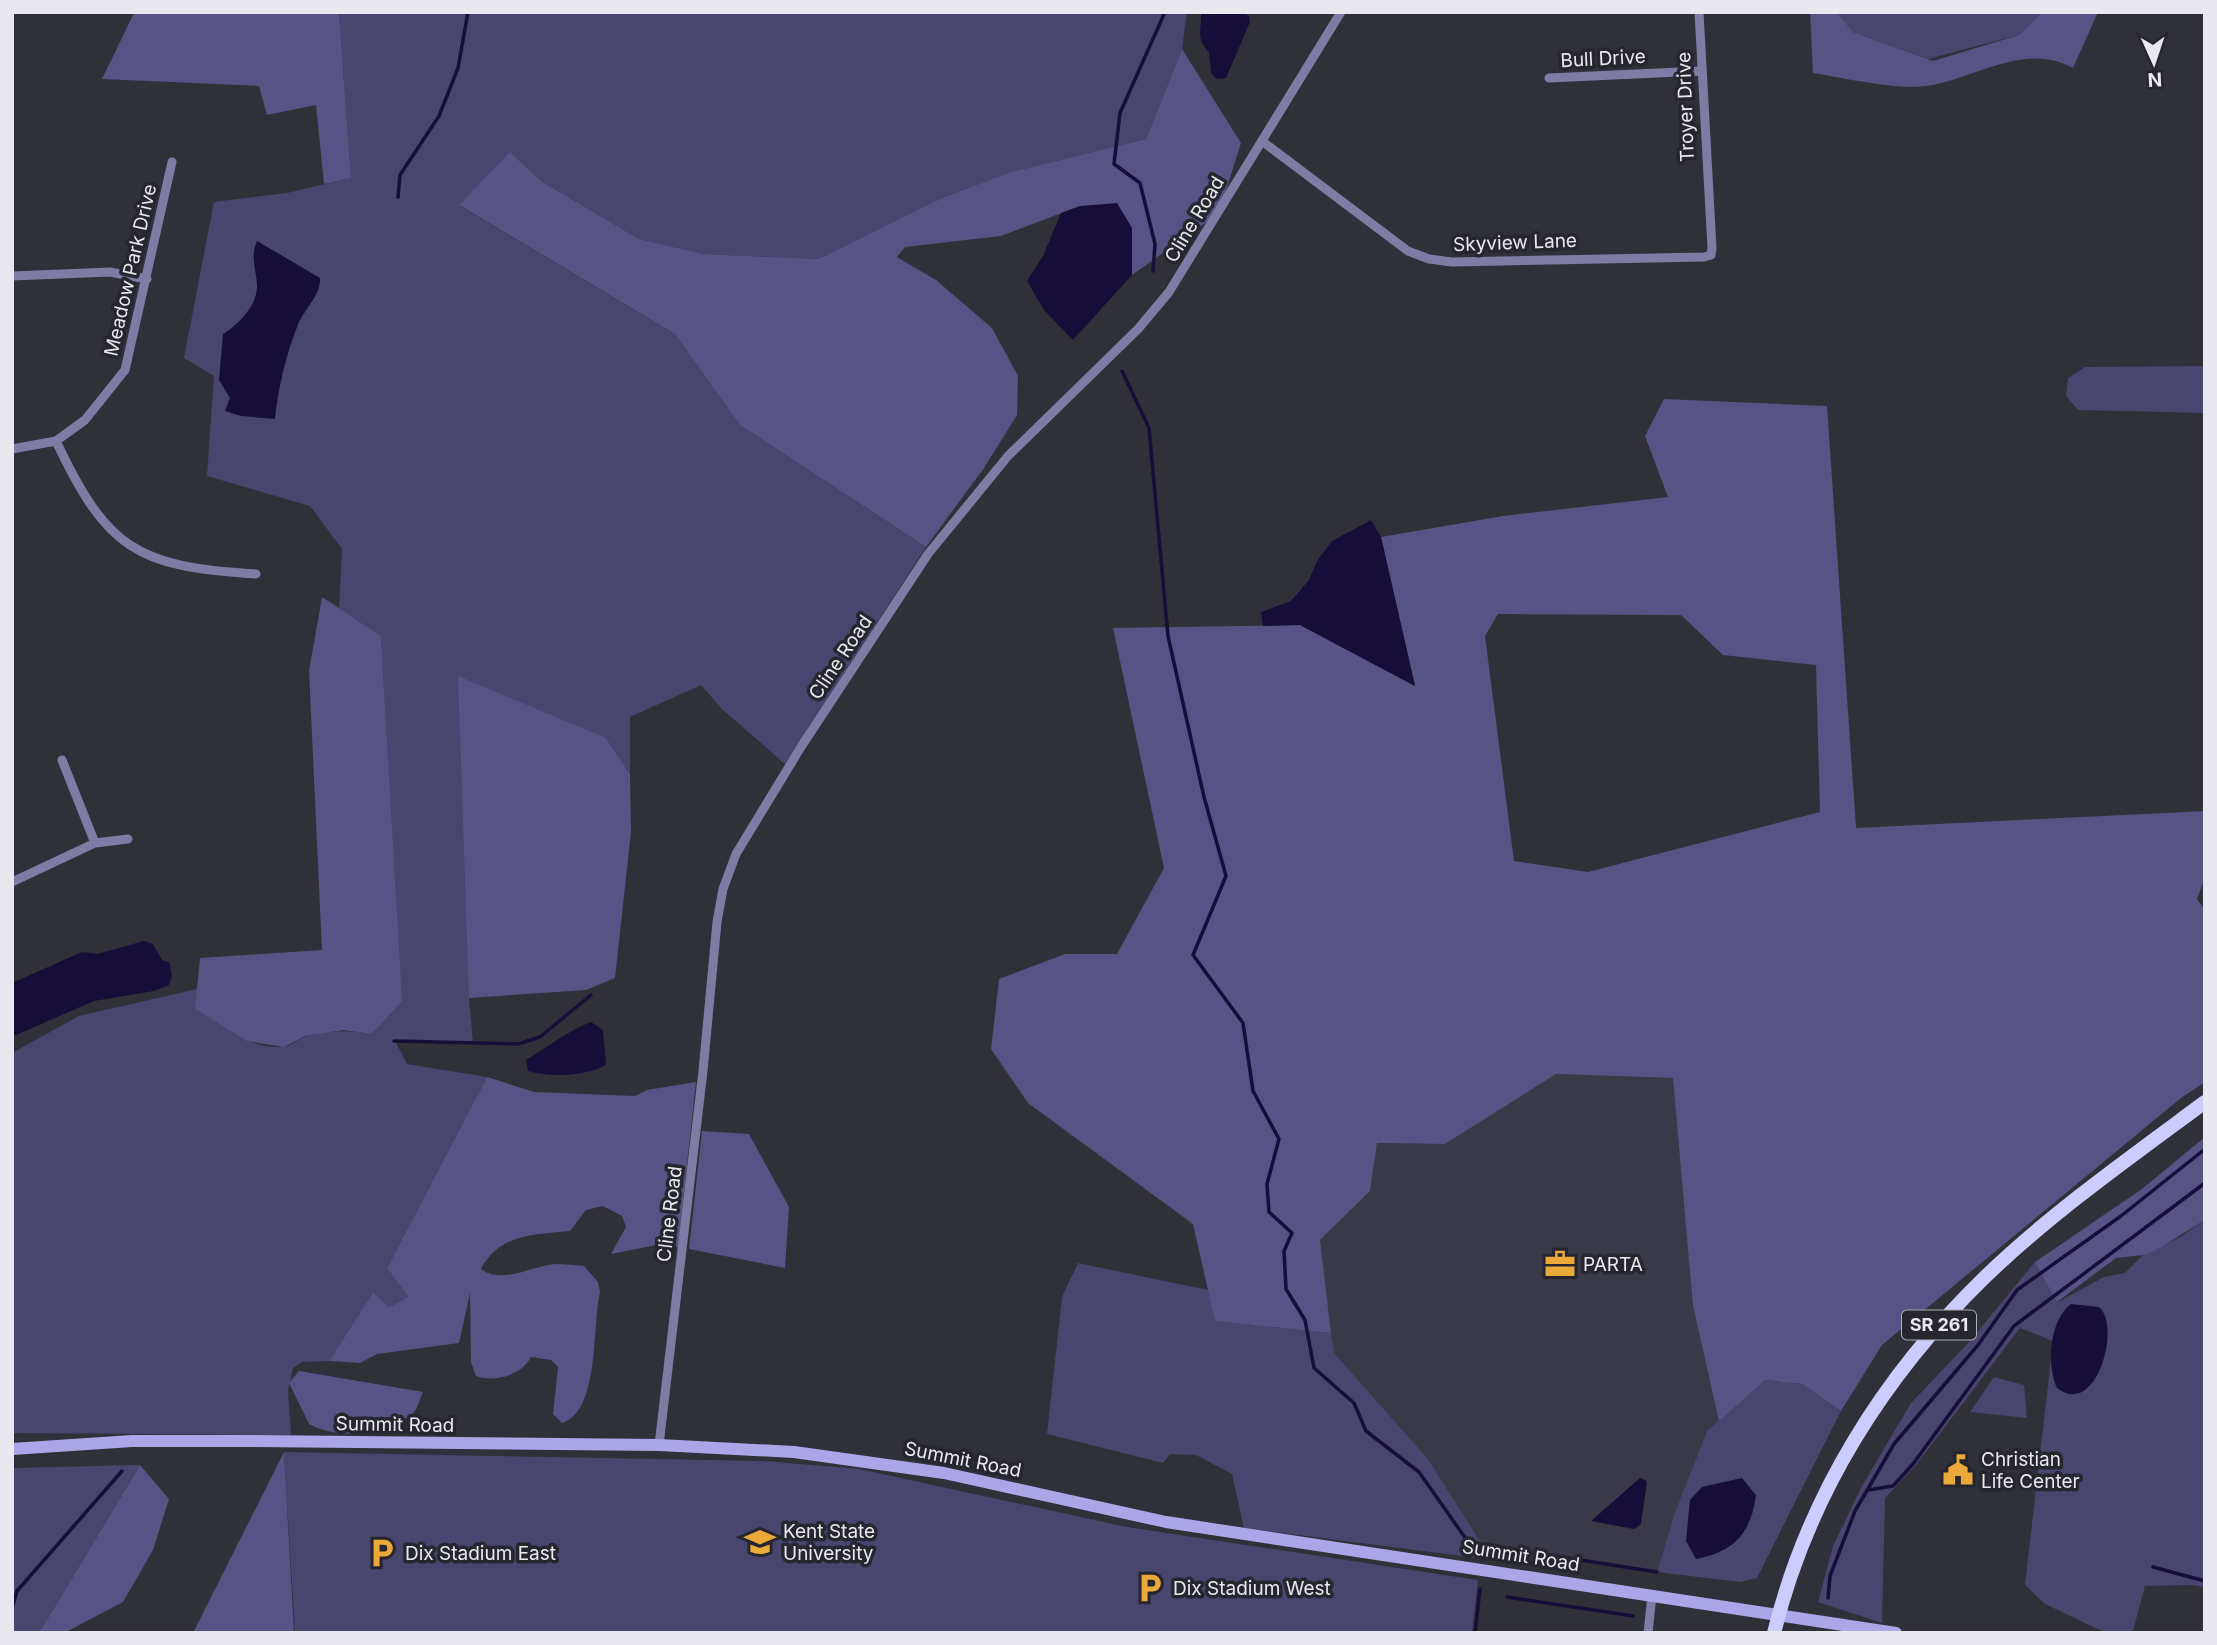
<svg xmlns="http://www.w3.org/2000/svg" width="2217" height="1645" font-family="Inter,sans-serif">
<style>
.built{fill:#393947}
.green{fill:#48456f}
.forest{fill:#575384;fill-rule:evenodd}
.water{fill:#160e38}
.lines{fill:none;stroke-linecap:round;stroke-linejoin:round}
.stream{stroke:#160e38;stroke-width:3.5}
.street{stroke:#7e7ca5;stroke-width:9}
.secondary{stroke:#aaa6e8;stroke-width:12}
.primary{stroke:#cdccff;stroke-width:14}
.labels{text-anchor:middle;stroke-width:7;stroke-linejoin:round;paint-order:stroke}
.shield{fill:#26262f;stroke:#aeaeb5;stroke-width:2}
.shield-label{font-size:18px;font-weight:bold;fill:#e8e8ee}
.street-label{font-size:19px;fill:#e8e8ee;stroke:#26262f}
.poi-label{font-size:19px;fill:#e8e8ee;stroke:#26262f;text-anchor:start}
</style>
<rect width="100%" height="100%" fill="#303039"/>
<!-- built -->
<path class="built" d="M 1556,1074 L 1674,1078 L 1693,1306 L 1719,1421 L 1707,1431 L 1675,1512 L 1657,1572 L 1555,1556 L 1492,1560 L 1428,1459 L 1333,1353 L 1320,1240 L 1370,1191 L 1377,1143 L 1445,1144 Z"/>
<!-- green -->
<path class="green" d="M 339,12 L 1187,12 L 1182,49 L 1146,139 L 1007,173 L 940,199 L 818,259 L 704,254 L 639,239 L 541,181 L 510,152 L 460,206 L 675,334 L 740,425 L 926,547 L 785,764 L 722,709 L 701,685 L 630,717 L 630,774 L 606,738 L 469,998 L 473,1043 L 395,1041 L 407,1064 L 487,1077 L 387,1268 L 408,1297 L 389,1307 L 373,1294 L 329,1361 L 302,1362 L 293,1368 L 288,1390 L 291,1435 L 12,1433 L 12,1053 L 79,1016 L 197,989 C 219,1019 240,1049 282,1047 C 291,1047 299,1038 307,1036 C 329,1029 350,1031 372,1034 L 401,1001 L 381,636 L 339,609 L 342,549 L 310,506 L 207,476 L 214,376 L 184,358 L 214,202 L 287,193 L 351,178 Z
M 1837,12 L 2043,12 L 2019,35 L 1928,59 L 1853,32 Z
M 2205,366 L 2205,413 L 2078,410 L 2066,396 L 2068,378 L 2085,367 Z
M 2205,1220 L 2205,1587 L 2191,1585 L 2145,1586 L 2133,1631 L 2104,1632 L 2045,1604 L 2025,1585 L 2053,1341 L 2020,1328 L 1916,1465 L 1885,1498 L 1882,1623 L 1818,1602 L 1833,1546 L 1862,1486 L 1911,1403 L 1970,1341 L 2035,1262 L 2058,1302 L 2104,1277 L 2125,1273 L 2143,1255 L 2180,1237 Z
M 1078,1263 L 1208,1290 L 1216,1321 L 1331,1333 L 1334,1353 L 1428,1459 L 1492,1560 L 1244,1528 L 1232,1474 L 1196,1455 L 1170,1454 L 1163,1463 L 1047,1434 L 1062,1297 Z
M 1994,1377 L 2024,1385 L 2027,1418 L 1970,1412 Z
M 1764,1380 L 1802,1384 L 1841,1411 L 1757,1578 L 1740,1582 L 1657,1572 L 1675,1512 L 1707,1431 Z
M 284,1452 L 764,1461 L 859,1469 L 1127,1527 L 1478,1580 L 1472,1633 L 295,1633 Z
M 140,1465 L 39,1633 L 12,1633 L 12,1468 Z"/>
<!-- forest -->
<path class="forest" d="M 339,12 L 351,178 L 324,184 L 316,105 L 267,115 L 259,86 L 102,79 L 134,13 Z
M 1810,12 L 1837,12 L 1853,32 L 1933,61 L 2019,35 L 2043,12 L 2098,12 L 2073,68 C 2025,41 1975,79 1926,86 C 1897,90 1843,78 1813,73 Z
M 1182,49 L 1241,143 L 1219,213 L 1132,275 L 1132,228 L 1080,206 L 1001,236 L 905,247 L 897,257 L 936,280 L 992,328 L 1018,376 L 1017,415 L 984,468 L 926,547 L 740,425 L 675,334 L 459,205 L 510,152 L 541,181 L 639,239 L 704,254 L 818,259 L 940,199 L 1007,173 L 1146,139 Z
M 1664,399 L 1827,406 L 1856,828 L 2205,811 L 2205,877 L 2197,899 L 2205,910 L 2205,1082 L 2181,1098 L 1882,1345 L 1841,1411 L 1802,1384 L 1765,1380 L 1719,1421 L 1693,1306 L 1673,1078 L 1556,1074 L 1445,1144 L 1377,1143 L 1370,1191 L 1320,1240 L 1331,1333 L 1215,1321 L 1193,1224 L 1028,1103 L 991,1049 L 999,979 L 1065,954 L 1117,954 L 1164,868 L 1113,628 L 1300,625 L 1415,686 L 1381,537 L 1503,516 L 1668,497 L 1645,436 ZM 1498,614 L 1681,615 L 1723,655 L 1816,665 L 1820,812 L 1588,872 L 1514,861 L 1485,636 Z
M 322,597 L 381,636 L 402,1001 L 372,1034 L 343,1030 L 305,1036 L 284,1047 L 247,1041 L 195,1009 L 200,958 L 322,950 L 309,671 Z
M 458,676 L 606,738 L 630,774 L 631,832 L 615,978 L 586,990 L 469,998 Z
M 487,1077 L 534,1092 L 635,1096 L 647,1090 L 696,1082 L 678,1247 L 662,1244 L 611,1254 L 626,1227 L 622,1216 L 603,1206 L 586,1210 L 570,1231 C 534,1235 500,1233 481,1269 C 502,1285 531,1266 556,1264 C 565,1264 575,1265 584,1266 L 598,1282 L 600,1292 C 592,1325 600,1412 562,1423 L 553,1414 L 558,1367 L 551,1360 L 531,1357 C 522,1375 494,1383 476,1376 L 471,1362 L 470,1293 L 459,1343 L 377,1354 L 360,1363 L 329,1361 L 373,1293 L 389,1307 L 408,1297 L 387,1268 Z
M 702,1131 L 749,1134 L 789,1207 L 785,1268 L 689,1249 Z
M 2205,1137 L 2205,1220 L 2156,1250 L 2143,1255 L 2116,1258 L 2057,1302 L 2035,1262 L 2142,1189 Z
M 299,1371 L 423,1392 C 420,1398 418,1408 414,1412 C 389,1436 338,1440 309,1424 L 289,1383 Z
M 284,1452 L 294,1633 L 193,1633 Z
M 140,1465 L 169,1499 L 153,1550 L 123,1602 L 64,1633 L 39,1633 Z"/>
<!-- water -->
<path class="water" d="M 1201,12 L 1243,12 L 1249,16 L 1250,22 L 1226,78 L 1217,79 L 1211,73 L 1209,52 C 1195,39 1202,29 1201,12 Z
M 1117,203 L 1132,228 L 1132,275 L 1073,340 L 1044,310 L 1027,281 L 1043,256 L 1061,213 L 1080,206 Z
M 257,241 L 320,278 C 321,296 303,310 297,327 C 286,355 278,388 275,419 L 241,416 L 225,411 L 230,398 L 219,380 L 223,334 C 238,325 258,305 257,285 C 256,268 250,257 257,241 Z
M 1371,520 L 1381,537 L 1415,686 L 1300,625 L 1263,626 L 1261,612 L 1291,601 L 1309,580 L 1317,561 L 1332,541 Z
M 144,941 L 153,944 L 162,960 L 169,962 L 172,975 L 169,985 L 154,991 L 94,1001 L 16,1035 L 12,1034 L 12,983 L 82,952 L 97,954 Z
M 591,1022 L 603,1030 L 606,1065 C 586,1076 550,1078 528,1071 L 526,1060 C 548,1047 567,1031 591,1022 Z
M 2071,1304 L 2099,1307 C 2122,1326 2096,1419 2057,1388 C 2046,1365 2050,1319 2071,1304 Z
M 1640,1478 L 1647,1481 L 1641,1524 L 1634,1529 L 1591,1521 Z
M 1742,1478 L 1756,1495 C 1751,1533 1734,1552 1696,1559 L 1686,1541 L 1690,1500 L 1702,1487 Z"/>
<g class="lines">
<!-- stream -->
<path class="stream" d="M 398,197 L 400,175 L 439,116 L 458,68 L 468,12
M 1153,271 L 1155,244 L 1140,183 L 1114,164 L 1120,113 L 1165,12
M 1122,371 L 1149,428 L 1168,636 L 1204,797 L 1226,876 L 1193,955 L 1243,1023 L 1253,1091 L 1279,1139 L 1267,1184 L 1269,1212 L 1292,1233 L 1284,1251 L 1286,1289 L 1305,1320 L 1314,1368 L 1354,1403 L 1366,1431 L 1419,1472 L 1478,1556
M 394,1041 L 518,1044 L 540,1037 L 591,995
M 1868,1490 L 1893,1486 L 1913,1464 L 2014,1326 L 2205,1183
M 1555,1556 L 1657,1572
M 2153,1567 L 2205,1581
M 1507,1597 L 1633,1616
M 1828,1598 L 1830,1576 L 1855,1511 L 1894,1444 L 1978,1345 L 2017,1290 L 2121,1216 L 2205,1149
M 12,1608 L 17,1591 L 122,1471
M 1475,1633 L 1480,1589"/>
<!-- street -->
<path class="street" d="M 1549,78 L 1701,71
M 1262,141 L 1408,251 L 1429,259 L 1452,262 L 1704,257 L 1711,255 L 1712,248 L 1699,12
M 12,276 L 110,272 L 147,279
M 56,441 C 107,549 137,567 256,574
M 12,449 L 56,441 L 85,420 L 125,370 L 172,162
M 62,760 L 95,843
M 12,882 L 95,843 L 128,839
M 659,1445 L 703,1071 L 717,922 L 723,889 L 736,854 L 801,747 L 928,554 L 1008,456 L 1138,329 L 1169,292 L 1341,12
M 1648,1633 L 1652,1595"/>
<!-- secondary -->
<path class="secondary" d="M 12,1449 L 132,1441 L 250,1441 L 659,1445 L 794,1452 L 944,1473 L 1166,1522 L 1896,1633"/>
<!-- primary -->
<path class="primary" d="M 1774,1633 C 1808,1495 1884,1375 1985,1277 C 2050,1214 2132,1156 2205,1102"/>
</g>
<!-- icons -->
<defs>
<g id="office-bare" transform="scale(2.415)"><path d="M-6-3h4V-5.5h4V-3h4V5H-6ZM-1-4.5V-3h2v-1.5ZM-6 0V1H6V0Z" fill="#eba93a" stroke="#26262f" stroke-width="2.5" paint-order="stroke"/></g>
<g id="civic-bare" transform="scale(2.415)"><path d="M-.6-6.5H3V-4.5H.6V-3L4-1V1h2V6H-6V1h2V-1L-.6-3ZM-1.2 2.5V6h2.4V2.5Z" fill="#eba93a" stroke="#26262f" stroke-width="2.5" paint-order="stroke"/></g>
<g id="university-bare" transform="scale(2.415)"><path d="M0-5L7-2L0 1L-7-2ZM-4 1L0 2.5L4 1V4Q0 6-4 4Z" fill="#eba93a" stroke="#26262f" stroke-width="2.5" paint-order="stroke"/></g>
<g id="parking-bare" transform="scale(2.415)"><path d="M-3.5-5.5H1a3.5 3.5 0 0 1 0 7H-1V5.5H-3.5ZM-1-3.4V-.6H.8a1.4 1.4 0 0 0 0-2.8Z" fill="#eba93a" stroke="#26262f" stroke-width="2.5" paint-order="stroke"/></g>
</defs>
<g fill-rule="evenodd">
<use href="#office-bare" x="1560" y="1264"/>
<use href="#civic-bare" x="1958" y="1470"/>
<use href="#university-bare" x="760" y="1542"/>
<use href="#parking-bare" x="382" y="1553"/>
<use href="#parking-bare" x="1150" y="1588"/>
</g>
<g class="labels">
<!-- shield labels -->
<rect class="shield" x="1902" y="1310.5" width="74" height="29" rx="5"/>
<g class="shield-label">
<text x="1939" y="1331">SR 261</text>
</g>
<!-- street labels -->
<g class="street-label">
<text transform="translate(1603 58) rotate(-3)" y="7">Bull Drive</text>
<text transform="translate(1685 107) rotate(-92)" y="7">Troyer Drive</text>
<text transform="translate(1194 219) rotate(-59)" y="7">Cline Road</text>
<text transform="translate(1515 242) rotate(-2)" y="7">Skyview Lane</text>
<text transform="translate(130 270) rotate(-77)" y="7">Meadow Park Drive</text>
<text transform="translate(840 657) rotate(-56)" y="7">Cline Road</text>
<text transform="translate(669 1214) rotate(-83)" y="7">Cline Road</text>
<text transform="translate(395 1424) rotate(1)" y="7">Summit Road</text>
<text transform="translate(963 1459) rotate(11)" y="7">Summit Road</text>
<text transform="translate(1521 1555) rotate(9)" y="7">Summit Road</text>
</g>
<!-- poi labels -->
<g class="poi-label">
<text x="1583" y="1271">PARTA</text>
<text x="1981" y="1466">Christian<tspan x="1981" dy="22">Life Center</tspan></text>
<text x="783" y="1538">Kent State<tspan x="783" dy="22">University</tspan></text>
<text x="405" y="1560">Dix Stadium East</text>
<text x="1173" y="1595">Dix Stadium West</text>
</g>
</g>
<!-- border -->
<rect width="2217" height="1645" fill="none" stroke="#e8e8ee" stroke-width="28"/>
<!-- north arrow -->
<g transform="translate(2154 63) rotate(177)" stroke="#26262f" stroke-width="5" paint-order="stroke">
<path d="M0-5L12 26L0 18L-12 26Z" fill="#e8e8ee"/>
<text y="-10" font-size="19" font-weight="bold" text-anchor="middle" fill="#e8e8ee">N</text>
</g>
</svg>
